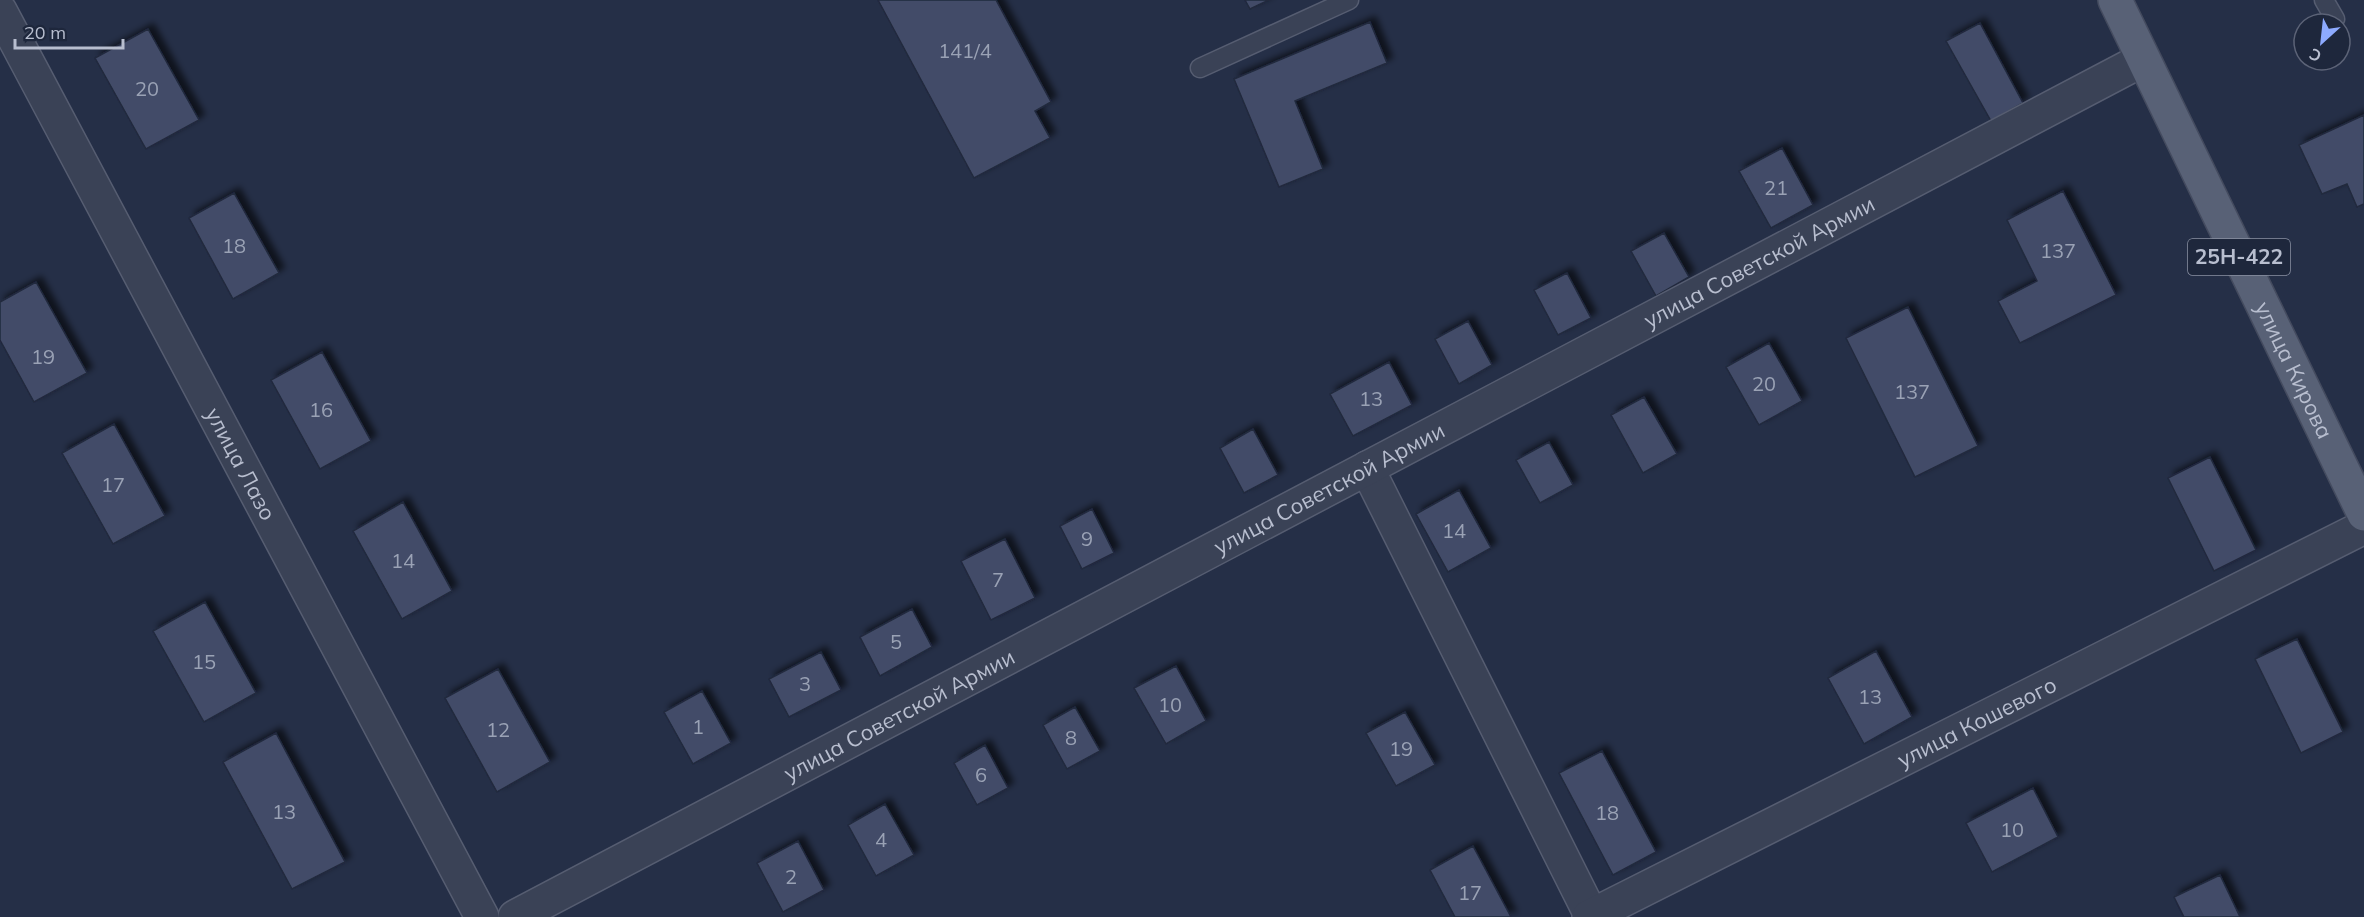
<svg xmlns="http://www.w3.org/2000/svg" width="2364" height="917" font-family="Mulish,sans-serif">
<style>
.building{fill:#424c67;stroke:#21293e;stroke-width:1.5;filter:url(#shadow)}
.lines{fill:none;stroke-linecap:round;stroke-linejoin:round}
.service-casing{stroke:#565d71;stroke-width:21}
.minor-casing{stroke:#565d71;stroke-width:36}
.primary-casing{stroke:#444b5f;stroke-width:36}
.service{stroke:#3a4256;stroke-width:18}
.minor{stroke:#3a4256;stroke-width:33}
.primary{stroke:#586176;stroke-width:33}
.labels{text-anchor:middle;stroke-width:4.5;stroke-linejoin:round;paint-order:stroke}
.number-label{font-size:20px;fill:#9aa2b5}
.shield{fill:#1e273c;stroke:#8a91a3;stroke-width:1.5}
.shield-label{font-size:21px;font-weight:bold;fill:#b8becf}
.street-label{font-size:22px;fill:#b8becf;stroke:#1e273c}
</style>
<defs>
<filter id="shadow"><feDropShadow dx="5.5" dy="-5.5" stdDeviation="3" flood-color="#0009"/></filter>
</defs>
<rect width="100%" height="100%" fill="#252f47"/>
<!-- building -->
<path class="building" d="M 878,0 L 996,0 L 1051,102 L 1035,111 L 1050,138 L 974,178 Z
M 1245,0 L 1269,0 L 1250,9 Z
M 1370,22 L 1387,63 L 1295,101 L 1323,169 L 1279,187 L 1234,79 Z
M 1980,23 L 2023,103 L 1991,121 L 1946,41 Z
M 148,29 L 199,120 L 146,149 L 95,58 Z
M 2364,115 L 2364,204 L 2357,207 L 2347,184 L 2322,194 L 2299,145 Z
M 1782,148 L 1813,205 L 1771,228 L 1739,171 Z
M 2063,191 L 2116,295 L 2020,343 L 1998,301 L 2037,281 L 2007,220 Z
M 234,193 L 279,273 L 233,299 L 189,218 Z
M 1664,233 L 1689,277 L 1656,296 L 1631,251 Z
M 1567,273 L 1591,318 L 1558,335 L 1534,290 Z
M 36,282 L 87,373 L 34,402 L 0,340 L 0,302 Z
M 1908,307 L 1978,446 L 1915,477 L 1846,338 Z
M 1468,321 L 1492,365 L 1459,384 L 1435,339 Z
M 1769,343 L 1802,401 L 1759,425 L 1726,367 Z
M 322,352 L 371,441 L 320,469 L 271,380 Z
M 1389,362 L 1412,405 L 1353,436 L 1330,394 Z
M 1644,397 L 1677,454 L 1643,473 L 1611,415 Z
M 114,424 L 165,516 L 113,544 L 62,453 Z
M 1253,429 L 1278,475 L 1244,493 L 1220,448 Z
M 1549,442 L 1573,485 L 1540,503 L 1516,460 Z
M 2210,457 L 2256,550 L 2214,571 L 2168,478 Z
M 1459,490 L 1491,548 L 1448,572 L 1416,514 Z
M 403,502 L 452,591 L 402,619 L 353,531 Z
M 1092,509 L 1114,553 L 1082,569 L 1060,526 Z
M 1005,539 L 1035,598 L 991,620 L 961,561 Z
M 205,602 L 256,693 L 204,722 L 153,631 Z
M 912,609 L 932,647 L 880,676 L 860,637 Z
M 2297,639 L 2343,732 L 2301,753 L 2255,659 Z
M 1876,651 L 1912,717 L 1864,744 L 1828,678 Z
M 821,652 L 841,690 L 789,717 L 769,679 Z
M 1176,666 L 1206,721 L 1166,744 L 1134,688 Z
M 498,669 L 550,762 L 497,792 L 445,698 Z
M 702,691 L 731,743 L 693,764 L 664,712 Z
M 1075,707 L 1100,751 L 1067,769 L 1043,725 Z
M 1405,712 L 1435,765 L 1396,786 L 1366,733 Z
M 276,733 L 345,862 L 292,889 L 223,762 Z
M 985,745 L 1008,788 L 977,805 L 954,763 Z
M 1602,751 L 1656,852 L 1613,875 L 1559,773 Z
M 2033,788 L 2058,837 L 1992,872 L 1966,823 Z
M 885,804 L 914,855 L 876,876 L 848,825 Z
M 798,841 L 824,890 L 783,912 L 757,863 Z
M 1473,846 L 1511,917 L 1455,917 L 1430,870 Z
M 2220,875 L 2240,917 L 2184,917 L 2174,897 Z"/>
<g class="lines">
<!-- service casing -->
<g class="service-casing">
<path id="service" d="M 2324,0 L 2335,19
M 1200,68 L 1349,0"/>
</g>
<!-- minor casing -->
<g class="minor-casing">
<g id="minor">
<path id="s1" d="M 0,11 L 482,917"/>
<path d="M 1367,468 L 1592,917"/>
<path id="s2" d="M 515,917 L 2142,60"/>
<path id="s3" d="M 1589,917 L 2364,527"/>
</g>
</g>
<!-- primary casing -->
<g class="primary-casing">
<g id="primary">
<path id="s4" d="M 2115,0 L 2364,514"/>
</g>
</g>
<!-- service -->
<use href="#service" class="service"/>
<!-- minor -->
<use href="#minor" class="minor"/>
<!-- primary -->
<use href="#primary" class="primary"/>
</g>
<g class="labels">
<!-- number labels -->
<g class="number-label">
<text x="965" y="58">141/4</text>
<text x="147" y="96">20</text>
<text x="1776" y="195">21</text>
<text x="234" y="253">18</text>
<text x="2058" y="258">137</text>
<text x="43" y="364">19</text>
<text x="1764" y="391">20</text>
<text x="1912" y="399">137</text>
<text x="1371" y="406">13</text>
<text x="321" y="417">16</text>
<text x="113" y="492">17</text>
<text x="1454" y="538">14</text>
<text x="1087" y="546">9</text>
<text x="403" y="568">14</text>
<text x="998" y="587">7</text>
<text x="896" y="649">5</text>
<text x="204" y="669">15</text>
<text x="805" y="691">3</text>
<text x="1870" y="704">13</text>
<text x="1170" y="712">10</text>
<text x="698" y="734">1</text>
<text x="498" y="737">12</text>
<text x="1071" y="745">8</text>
<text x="1401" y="756">19</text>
<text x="981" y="782">6</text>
<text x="284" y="819">13</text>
<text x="1607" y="820">18</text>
<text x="2012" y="837">10</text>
<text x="881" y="847">4</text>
<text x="791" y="884">2</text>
<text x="1470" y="900">17</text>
</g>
<!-- shield labels -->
<rect class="shield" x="2188" y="239" width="102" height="36" rx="4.5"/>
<g class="shield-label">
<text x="2239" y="264">25Н-422</text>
</g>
<!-- street labels -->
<g class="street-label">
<text dy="8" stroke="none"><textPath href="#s2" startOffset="1406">улица Советской Армии</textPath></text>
<text dy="8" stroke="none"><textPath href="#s4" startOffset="411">улица Кирова</textPath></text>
<text dy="8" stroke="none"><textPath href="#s1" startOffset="513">улица Лазо</textPath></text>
<text dy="8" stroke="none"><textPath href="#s2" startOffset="920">улица Советской Армии</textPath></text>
<text dy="8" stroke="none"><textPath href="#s2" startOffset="434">улица Советской Армии</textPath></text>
<text dy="8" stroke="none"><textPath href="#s3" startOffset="434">улица Кошевого</textPath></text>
</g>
</g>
<!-- north arrow -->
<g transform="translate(2322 42) rotate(207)"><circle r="28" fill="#1e273c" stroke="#5c6377" stroke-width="1.5"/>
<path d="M0-4.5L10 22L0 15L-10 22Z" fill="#8daaff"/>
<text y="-9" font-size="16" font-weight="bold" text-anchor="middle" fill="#b8becf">С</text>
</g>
<!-- scale -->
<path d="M15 39v9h108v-9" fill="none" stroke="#b8becf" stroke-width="3"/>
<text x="24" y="39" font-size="18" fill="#b8becf" stroke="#1e273c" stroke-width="4.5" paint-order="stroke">20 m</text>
</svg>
